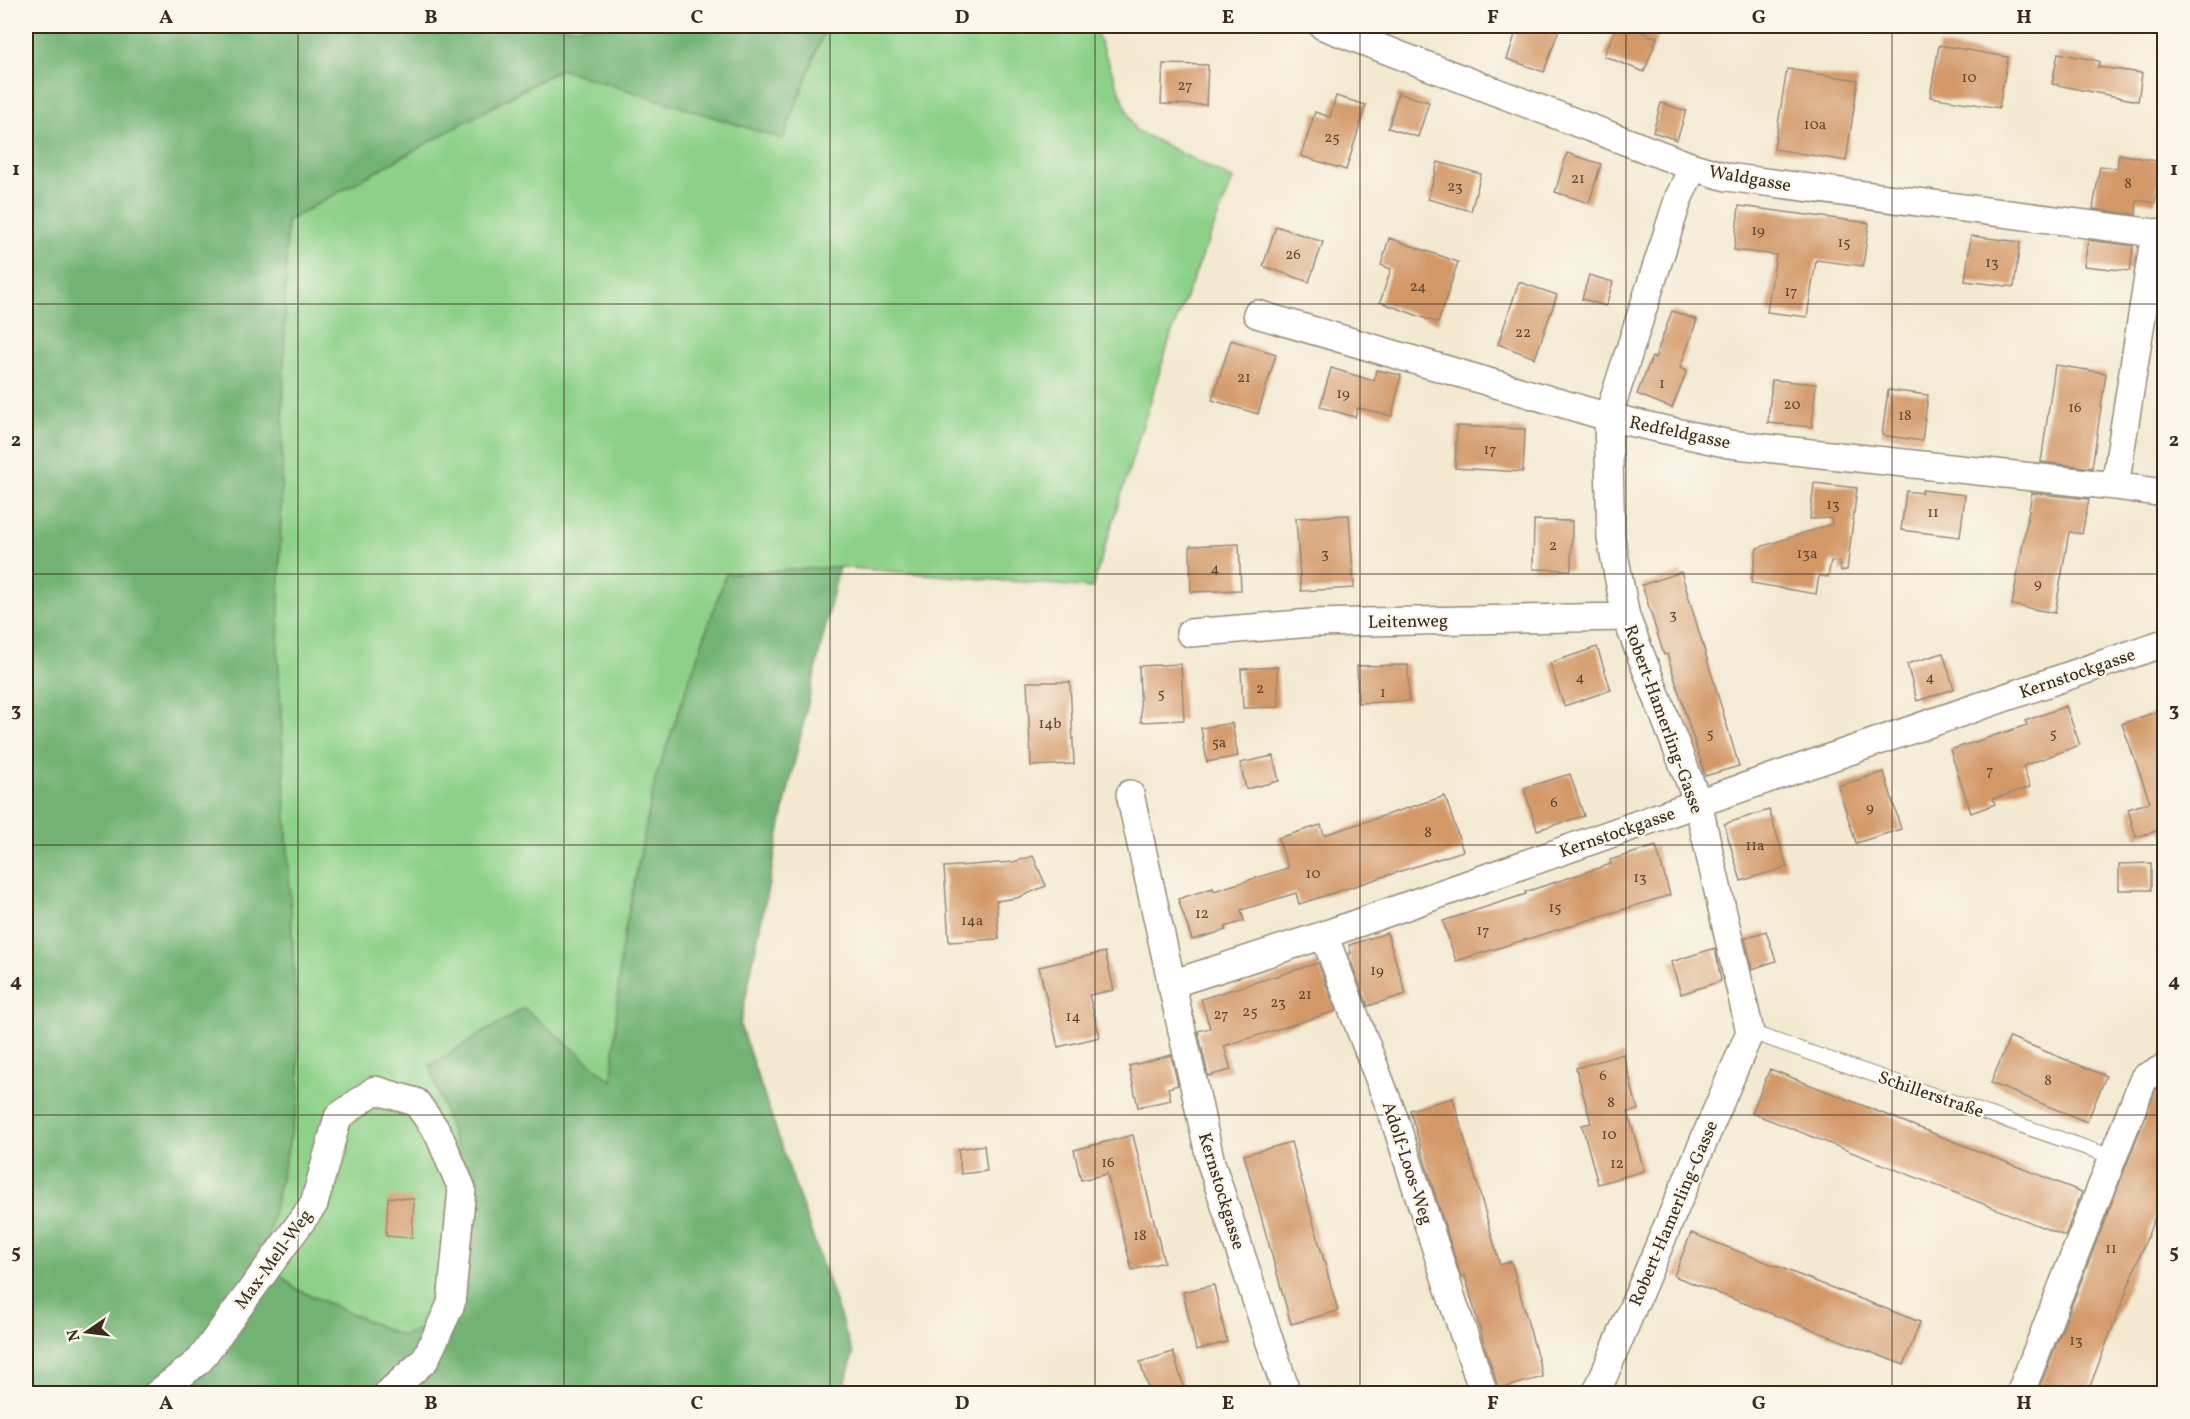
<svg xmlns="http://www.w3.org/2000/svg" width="2190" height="1419" font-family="Vollkorn,serif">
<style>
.green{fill:#8dd189;stroke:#647e54;stroke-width:1.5}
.forest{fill:#72b375;stroke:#566e4a;stroke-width:1.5}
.building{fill:#d39867}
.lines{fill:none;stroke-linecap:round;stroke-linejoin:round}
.service-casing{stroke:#978a78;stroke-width:16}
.minor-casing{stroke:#978a78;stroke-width:30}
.service{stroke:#fff;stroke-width:14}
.minor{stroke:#fff;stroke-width:27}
.grid{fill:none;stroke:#3b2a1e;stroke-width:1.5;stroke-opacity:0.55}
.labels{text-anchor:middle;stroke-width:5;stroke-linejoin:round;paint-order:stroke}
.number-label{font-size:15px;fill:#614630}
.street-label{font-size:18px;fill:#3b2a1e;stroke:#fbf7ec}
.neatline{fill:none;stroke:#3b2a1e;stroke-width:2}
.grid-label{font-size:20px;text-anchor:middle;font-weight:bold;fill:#3b2a1e}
</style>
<rect width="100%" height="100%" fill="#fbf7ec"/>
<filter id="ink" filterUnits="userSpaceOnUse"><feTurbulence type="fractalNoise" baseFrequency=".0167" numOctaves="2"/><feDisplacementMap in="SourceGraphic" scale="12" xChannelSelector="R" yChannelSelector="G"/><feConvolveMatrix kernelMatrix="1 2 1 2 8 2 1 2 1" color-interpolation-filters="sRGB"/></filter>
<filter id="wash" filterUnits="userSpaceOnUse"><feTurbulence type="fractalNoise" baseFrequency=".008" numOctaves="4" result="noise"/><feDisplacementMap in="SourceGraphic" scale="24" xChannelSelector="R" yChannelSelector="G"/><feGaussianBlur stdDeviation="1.35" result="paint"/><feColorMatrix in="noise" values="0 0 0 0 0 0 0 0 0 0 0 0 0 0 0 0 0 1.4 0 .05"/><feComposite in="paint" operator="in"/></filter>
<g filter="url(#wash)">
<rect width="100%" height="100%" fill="#f3e9d1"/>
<!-- green -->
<path class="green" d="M 826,26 L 1094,26 L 1135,130 L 1233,179 L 1172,332 L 1092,588 L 839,567 L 726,574 L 655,780 L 621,950 L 612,1081 L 430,1065 L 476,1211 L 460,1316 L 402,1336 L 294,1288 L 263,1257 L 300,1095 L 278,655 L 287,221 L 561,69 L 783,139 Z"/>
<!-- forest -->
<path class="forest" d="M 26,26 L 826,26 L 783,139 L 560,69 L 287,221 L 278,655 L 300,1095 L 263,1257 L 294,1288 L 401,1336 L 460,1316 L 476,1211 L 430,1065 L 524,1008 L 612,1081 L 621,950 L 655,780 L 726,574 L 839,567 L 786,799 L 740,1025 L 853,1354 L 843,1393 L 26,1393 Z"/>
<g id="blocks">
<!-- building -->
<path class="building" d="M 1518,26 L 1560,26 L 1544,72 L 1507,59 Z
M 1616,26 L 1626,26 L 1657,38 L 1644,72 L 1604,56 Z
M 1939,45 L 2008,57 L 1999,108 L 1930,97 Z
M 2058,53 L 2099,61 L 2098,67 L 2142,73 L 2138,101 L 2052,84 Z
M 1163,64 L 1208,65 L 1206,105 L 1161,104 Z
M 1787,69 L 1858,80 L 1846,161 L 1774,149 Z
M 1398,93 L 1429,102 L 1418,137 L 1388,128 Z
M 1336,96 L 1366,105 L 1346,170 L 1301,156 L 1315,112 L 1330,117 Z
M 1661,103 L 1686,111 L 1677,140 L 1653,132 Z
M 1567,153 L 1601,164 L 1589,203 L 1555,192 Z
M 2119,154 L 2162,162 L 2155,203 L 2137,200 L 2136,215 L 2093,209 L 2100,166 L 2117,168 Z
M 1438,162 L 1481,174 L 1471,211 L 1428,199 Z
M 1739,206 L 1869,223 L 1863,266 L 1816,260 L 1807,317 L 1767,312 L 1776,255 L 1734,250 Z
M 1276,226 L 1323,242 L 1309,282 L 1263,266 Z
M 1971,236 L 2020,242 L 2014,287 L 1965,281 Z
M 1389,238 L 1458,262 L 1438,323 L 1380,302 L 1391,269 L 1381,265 Z
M 2088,240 L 2133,246 L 2130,271 L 2084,266 Z
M 1589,275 L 1613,282 L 1606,306 L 1582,299 Z
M 1519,282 L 1557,295 L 1535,358 L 1498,344 Z
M 1672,311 L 1697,320 L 1680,368 L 1687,371 L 1672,408 L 1637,394 L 1652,357 L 1655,358 Z
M 1231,340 L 1276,354 L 1258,414 L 1212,400 Z
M 2055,365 L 2106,373 L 2092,468 L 2041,462 Z
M 1331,368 L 1374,381 L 1376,370 L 1401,375 L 1392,416 L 1358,408 L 1355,417 L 1320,407 Z
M 1772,380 L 1816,384 L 1812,427 L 1768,423 Z
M 1888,390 L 1928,395 L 1922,441 L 1882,435 Z
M 1457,426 L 1525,429 L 1523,472 L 1455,468 Z
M 1814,483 L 1857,488 L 1847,570 L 1841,571 L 1839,562 L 1831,561 L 1828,577 L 1819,576 L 1816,594 L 1751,583 L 1757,548 L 1832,524 L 1831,518 L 1810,519 Z
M 1922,490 L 1965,495 L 1960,537 L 1901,530 L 1906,491 L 1922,493 Z
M 2032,493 L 2089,499 L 2082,534 L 2069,532 L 2055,613 L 2012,605 Z
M 1349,515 L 1354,588 L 1301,591 L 1296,518 Z
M 1534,520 L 1572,521 L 1571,570 L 1533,569 Z
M 1239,544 L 1241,590 L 1191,592 L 1190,546 Z
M 1681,572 L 1739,766 L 1705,776 L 1667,654 L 1664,655 L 1642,585 Z
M 1597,647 L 1611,690 L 1564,706 L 1550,663 Z
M 1943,653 L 1954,689 L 1917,701 L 1907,664 Z
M 1181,664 L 1184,720 L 1141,722 L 1139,666 Z
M 1408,665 L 1409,701 L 1358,703 L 1357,666 Z
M 1277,667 L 1279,707 L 1243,708 L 1241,669 Z
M 1027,682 L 1070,682 L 1074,764 L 1031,766 Z
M 2066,706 L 2080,745 L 2023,766 L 2030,787 L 1993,799 L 1995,804 L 1971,813 L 1950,750 L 2027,725 L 2025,721 Z
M 2164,709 L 2164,832 L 2161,833 L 2160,830 L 2136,837 L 2128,809 L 2150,802 L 2122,724 Z
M 1232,723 L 1238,756 L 1207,762 L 1201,728 Z
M 1273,756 L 1279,781 L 1246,789 L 1240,763 Z
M 1884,772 L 1901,829 L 1856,843 L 1838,786 Z
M 1570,774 L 1584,816 L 1537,830 L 1524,788 Z
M 1445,796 L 1463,851 L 1299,904 L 1296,893 L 1241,910 L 1244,921 L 1225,927 L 1226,930 L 1192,940 L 1178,899 L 1213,888 L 1214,891 L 1288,868 L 1278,838 L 1321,825 L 1324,835 Z
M 1769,810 L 1787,867 L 1741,881 L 1724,824 Z
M 1656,846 L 1670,895 L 1456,961 L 1443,921 L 1526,894 L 1525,892 L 1611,864 L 1610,860 Z
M 1033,856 L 1046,886 L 1017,898 L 996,901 L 999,939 L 949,942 L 944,867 L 1013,862 Z
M 2151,863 L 2151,890 L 2119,890 L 2119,864 Z
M 1766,931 L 1776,961 L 1752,969 L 1745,938 Z
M 1387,933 L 1406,994 L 1368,1006 L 1348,954 L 1351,953 L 1349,945 Z
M 1715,948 L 1721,981 L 1681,994 L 1671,962 Z
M 1105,952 L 1114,990 L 1089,995 L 1100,1037 L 1058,1047 L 1039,967 Z
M 1318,963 L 1336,1011 L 1224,1046 L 1231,1070 L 1208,1076 L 1198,1031 L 1210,1028 L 1201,999 Z
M 2010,1037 L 2106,1076 L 2087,1122 L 1991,1083 Z
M 1623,1054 L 1638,1110 L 1628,1112 L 1644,1171 L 1598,1184 L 1582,1125 L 1591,1123 L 1576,1068 Z
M 1171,1055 L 1178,1085 L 1168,1088 L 1171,1100 L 1138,1107 L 1129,1066 Z
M 1770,1069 L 2082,1192 L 2065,1236 L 1752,1113 Z
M 2164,1085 L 2164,1193 L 2087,1394 L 2037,1394 L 2156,1089 Z
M 1453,1098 L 1500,1265 L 1511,1261 L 1543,1377 L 1499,1389 L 1484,1344 L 1465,1275 L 1461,1277 L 1428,1172 L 1410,1110 Z
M 1133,1135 L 1164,1262 L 1132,1270 L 1107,1174 L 1081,1180 L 1074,1150 Z
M 1291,1142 L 1338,1311 L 1291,1324 L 1244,1155 Z
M 984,1145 L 987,1171 L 961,1174 L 958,1149 Z
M 388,1197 L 414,1199 L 412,1238 L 386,1236 Z
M 1691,1233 L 1920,1322 L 1904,1365 L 1674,1276 Z
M 1214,1285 L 1227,1342 L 1196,1350 L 1183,1292 Z
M 1173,1352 L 1186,1394 L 1150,1394 L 1140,1362 Z"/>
</g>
</g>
<g filter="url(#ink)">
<use href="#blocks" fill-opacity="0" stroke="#978a78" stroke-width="1.5"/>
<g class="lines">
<!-- service casing -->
<g class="service-casing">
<path id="service" d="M 1750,1032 L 2113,1157"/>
</g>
<!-- minor casing -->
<g class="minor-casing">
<path id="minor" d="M 1323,26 L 1693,167 L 1727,177 L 2155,233 L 2164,232
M 1257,314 L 1608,417 L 1729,444 L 2115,486 L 2164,493
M 2115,486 L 2155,233
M 1190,633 L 1312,623 L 1626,617
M 1130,794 L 1211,1163 L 1287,1394
M 1324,935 L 1394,1118 L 1454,1305 L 1484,1394
M 1171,984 L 1324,935 L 1698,803 L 2164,643
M 157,1394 L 200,1360 L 314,1204 L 338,1117 L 375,1090 L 416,1102 L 438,1133 L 462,1189 L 451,1304 L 425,1360 L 387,1394
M 1596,1394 L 1750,1032 L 1698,803 L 1626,617 L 1611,538 L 1608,417 L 1679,197 L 1693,167
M 2020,1394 L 2144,1078 L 2164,1068"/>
</g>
<!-- service -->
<use href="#service" class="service"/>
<!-- minor -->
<use href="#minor" class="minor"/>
</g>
</g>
<!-- grid -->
<path class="grid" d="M 298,26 L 298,1394M 564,26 L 564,1394M 830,26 L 830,1394M 1095,26 L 1095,1394M 1360,26 L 1360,1394M 1626,26 L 1626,1394M 1892,26 L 1892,1394M 26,304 L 2164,304M 26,574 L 2164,574M 26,845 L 2164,845M 26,1115 L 2164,1115"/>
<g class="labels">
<!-- number labels -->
<g class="number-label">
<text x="1969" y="82">10</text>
<text x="1185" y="90">27</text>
<text x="1815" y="129">10a</text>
<text x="1332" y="142">25</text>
<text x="1578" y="183">21</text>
<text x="2128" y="188">8</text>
<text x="1455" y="191">23</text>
<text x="1758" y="235">19</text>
<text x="1844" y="247">15</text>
<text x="1293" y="259">26</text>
<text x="1992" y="267">13</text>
<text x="1418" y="291">24</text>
<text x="1791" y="296">17</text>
<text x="1523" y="337">22</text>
<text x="1244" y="382">21</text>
<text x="1662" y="388">1</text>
<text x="1343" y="398">19</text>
<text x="1792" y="409">20</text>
<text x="2075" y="412">16</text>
<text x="1905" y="420">18</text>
<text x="1490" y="454">17</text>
<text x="1833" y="509">13</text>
<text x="1933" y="517">11</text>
<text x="1553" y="550">2</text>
<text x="1325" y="558">3</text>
<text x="1807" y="558">13a</text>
<text x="1215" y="573">4</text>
<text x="2038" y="588">9</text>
<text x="1673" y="619">3</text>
<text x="1580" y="682">4</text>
<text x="1930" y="682">4</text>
<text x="1260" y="693">2</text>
<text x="1383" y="697">1</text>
<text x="1161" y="698">5</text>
<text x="1050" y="728">14b</text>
<text x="1710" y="738">5</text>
<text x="2053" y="738">5</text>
<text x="1219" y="747">5a</text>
<text x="1990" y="775">7</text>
<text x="1554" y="807">6</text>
<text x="1870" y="812">9</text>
<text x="1428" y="837">8</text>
<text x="1755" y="850">11a</text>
<text x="1313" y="878">10</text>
<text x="1640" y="882">13</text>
<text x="1555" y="912">15</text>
<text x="1202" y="918">12</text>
<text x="972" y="925">14a</text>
<text x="1483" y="935">17</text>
<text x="1377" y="975">19</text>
<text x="1305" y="999">21</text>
<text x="1278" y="1007">23</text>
<text x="1250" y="1016">25</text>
<text x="1221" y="1019">27</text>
<text x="1073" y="1021">14</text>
<text x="1603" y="1080">6</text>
<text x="2048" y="1085">8</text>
<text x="1611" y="1107">8</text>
<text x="1609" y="1139">10</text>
<text x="1108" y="1167">16</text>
<text x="1617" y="1168">12</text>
<text x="1140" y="1240">18</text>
<text x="2111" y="1253">11</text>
<text x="2076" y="1345">13</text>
</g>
<!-- street labels -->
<g class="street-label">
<text transform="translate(1750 178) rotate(10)" y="6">Waldgasse</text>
<text transform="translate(1680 432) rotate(12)" y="6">Redfeldgasse</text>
<text transform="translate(1408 621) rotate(-1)" y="6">Leitenweg</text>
<text transform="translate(2077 673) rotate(-19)" y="6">Kernstockgasse</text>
<text transform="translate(1664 719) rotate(70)" y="6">Robert-Hamerling-Gasse</text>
<text transform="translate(1617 832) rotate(-19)" y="6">Kernstockgasse</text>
<text transform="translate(1931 1094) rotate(19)" y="6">Schillerstraße</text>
<text transform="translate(1408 1163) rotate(72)" y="6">Adolf-Loos-Weg</text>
<text transform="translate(1222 1191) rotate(73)" y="6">Kernstockgasse</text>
<text transform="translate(1673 1213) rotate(-67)" y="6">Robert-Hamerling-Gasse</text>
<text transform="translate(273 1259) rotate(-54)" y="6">Max-Mell-Weg</text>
</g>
</g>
<!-- margin -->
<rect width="2190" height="1419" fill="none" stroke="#fbf7ec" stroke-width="66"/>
<!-- north arrow -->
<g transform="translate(87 1332) rotate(256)" stroke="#fbf7ec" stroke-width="4.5" paint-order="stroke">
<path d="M0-4.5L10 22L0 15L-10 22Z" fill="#3b2a1e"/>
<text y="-9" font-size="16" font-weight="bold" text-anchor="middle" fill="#3b2a1e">N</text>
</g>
<rect x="33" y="33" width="2124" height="1353" class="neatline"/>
<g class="grid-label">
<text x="166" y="23">A</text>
<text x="431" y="23">B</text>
<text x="697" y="23">C</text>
<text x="962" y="23">D</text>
<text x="1228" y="23">E</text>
<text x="1493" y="23">F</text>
<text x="1759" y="23">G</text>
<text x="2024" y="23">H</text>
<text x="16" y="175">1</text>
<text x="2174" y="175">1</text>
<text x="16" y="446">2</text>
<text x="2174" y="446">2</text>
<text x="16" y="716">3</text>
<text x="2174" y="716">3</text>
<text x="16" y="987">4</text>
<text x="2174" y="987">4</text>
<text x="16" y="1258">5</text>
<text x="2174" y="1258">5</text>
<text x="166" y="1409">A</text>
<text x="431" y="1409">B</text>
<text x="697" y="1409">C</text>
<text x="962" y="1409">D</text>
<text x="1228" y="1409">E</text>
<text x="1493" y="1409">F</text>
<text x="1759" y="1409">G</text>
<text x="2024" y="1409">H</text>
</g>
</svg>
